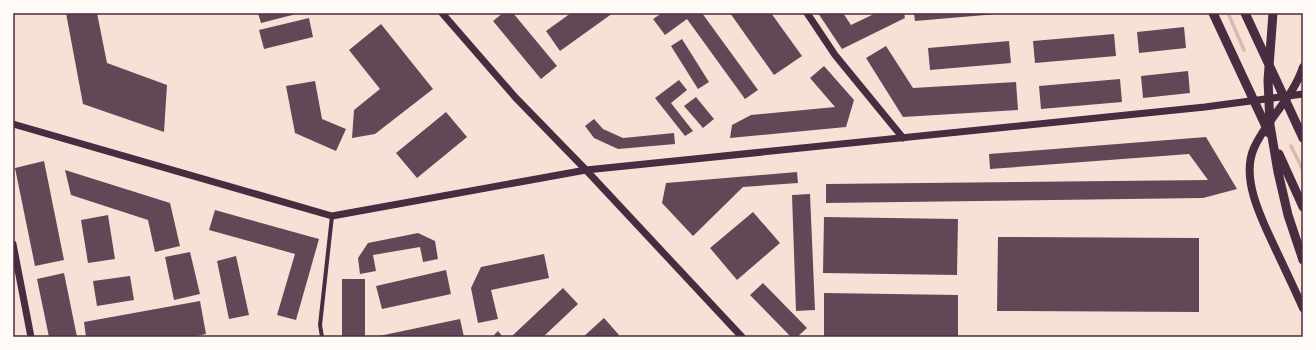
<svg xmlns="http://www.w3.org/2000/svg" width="1316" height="350" font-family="Mulish,sans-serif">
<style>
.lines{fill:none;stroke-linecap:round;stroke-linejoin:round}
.stream{stroke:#dcb8b0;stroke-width:3.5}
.building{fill:#644757}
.minor{stroke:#4a2c40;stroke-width:4}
.tertiary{stroke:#4a2c40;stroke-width:7}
.secondary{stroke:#4a2c40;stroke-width:8}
.trunk{stroke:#4a2c40;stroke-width:9}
.neatline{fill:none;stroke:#4a2c40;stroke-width:1.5}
</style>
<rect width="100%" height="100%" fill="#f7e1d7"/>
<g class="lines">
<!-- stream -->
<path class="stream" d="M 1228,13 L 1244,50
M 1291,146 L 1303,170"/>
</g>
<!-- building -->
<path class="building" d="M 66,13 L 97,13 L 107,63 L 167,85 L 164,132 L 83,104 Z
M 258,13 L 296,13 L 296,14 L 261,23 Z
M 503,13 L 513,13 L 557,66 L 541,79 L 493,21 Z
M 571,13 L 613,13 L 560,51 L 546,31 Z
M 662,13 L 702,13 L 758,90 L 745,99 L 687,19 L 665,35 L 653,19 Z
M 730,13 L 771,13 L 802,56 L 774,75 Z
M 818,13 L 843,13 L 851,25 L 876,13 L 904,13 L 905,18 L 842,49 Z
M 914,13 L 997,13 L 997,14 L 915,21 Z
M 309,18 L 313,37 L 264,49 L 259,30 Z
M 381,24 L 433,89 L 375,134 L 352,138 L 354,110 L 380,89 L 349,50 Z
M 1184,27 L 1186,48 L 1139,53 L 1137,32 Z
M 1114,34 L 1116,56 L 1035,63 L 1033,41 Z
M 682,39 L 709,82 L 698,89 L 671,46 Z
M 1009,41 L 1011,63 L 930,70 L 928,48 Z
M 886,46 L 913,88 L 1016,82 L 1018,110 L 903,117 L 866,58 Z
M 824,66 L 854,100 L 846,127 L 730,138 L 732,125 L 751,115 L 835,107 L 810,78 Z
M 1188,71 L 1190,93 L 1143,98 L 1141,76 Z
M 1120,79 L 1122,102 L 1041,109 L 1039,86 Z
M 679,80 L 687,90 L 671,103 L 693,131 L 685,136 L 655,98 Z
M 315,81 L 322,119 L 346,129 L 336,151 L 295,133 L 286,86 Z
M 696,97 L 714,119 L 703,128 L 684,106 Z
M 446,112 L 467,137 L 417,178 L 396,153 Z
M 594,119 L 603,129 L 623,138 L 674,133 L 675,144 L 618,149 L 594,138 L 585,126 Z
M 1206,137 L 1237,189 L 1203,198 L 826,203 L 826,184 L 1208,180 L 1189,154 L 990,169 L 989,154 Z
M 44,161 L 64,260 L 35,266 L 15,168 Z
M 65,170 L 170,203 L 180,246 L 155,252 L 148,220 L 71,195 Z
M 797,172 L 798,183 L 743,187 L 693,236 L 662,203 L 666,183 Z
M 810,194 L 815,310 L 796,311 L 792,195 Z
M 215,210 L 319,239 L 296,320 L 277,315 L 295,254 L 209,230 Z
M 753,212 L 780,243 L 737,280 L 710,248 Z
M 108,215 L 115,259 L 88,263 L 81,220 Z
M 824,217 L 958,219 L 957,275 L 823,273 Z
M 418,233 L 435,241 L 438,259 L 423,262 L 420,247 L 373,255 L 376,271 L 360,274 L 358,258 L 368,243 Z
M 998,237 L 1199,238 L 1199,312 L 997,311 Z
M 190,252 L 200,294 L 174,300 L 165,257 Z
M 544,254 L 549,278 L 491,290 L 498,319 L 478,323 L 471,288 L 481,267 Z
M 236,256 L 249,315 L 229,319 L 217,261 Z
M 446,270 L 451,294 L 382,309 L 376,286 Z
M 64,273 L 77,337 L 49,337 L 37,279 Z
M 130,276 L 134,300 L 97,306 L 93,281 Z
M 342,279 L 365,279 L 365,337 L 342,337 Z
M 763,283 L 807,328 L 797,337 L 791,337 L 750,295 Z
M 563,288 L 578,304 L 543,337 L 511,337 Z
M 824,293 L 958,295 L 958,337 L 824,337 Z
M 200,301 L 206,334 L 192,337 L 86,337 L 84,322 Z
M 604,318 L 619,335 L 617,337 L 583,337 Z
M 460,319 L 464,337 L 379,337 L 379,336 Z
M 498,331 L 503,337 L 492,337 Z"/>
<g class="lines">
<!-- minor -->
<path class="minor" d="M 322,337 L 320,325 L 332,216"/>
<!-- tertiary -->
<path class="tertiary" d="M 442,13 L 515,97 L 586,170 L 742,337
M 807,13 L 835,55 L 903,138
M 13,124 L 332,216 L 586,170 L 1205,107 L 1303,94
M 13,244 L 31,337"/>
<!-- secondary -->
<path class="secondary" d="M 1303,67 C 1293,98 1267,119 1254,148 C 1240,179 1263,222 1276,250 C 1285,269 1294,288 1303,308"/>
<!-- trunk -->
<path class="trunk" d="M 1213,13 L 1269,133
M 1245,13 L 1303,138
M 1273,13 L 1268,80 L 1270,125 L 1278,172 L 1288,215 L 1303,260
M 1279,154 L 1303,207"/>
</g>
<!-- border -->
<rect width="1316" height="350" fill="none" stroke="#fffaf5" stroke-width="28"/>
<rect x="14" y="14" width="1288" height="322" class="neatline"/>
</svg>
